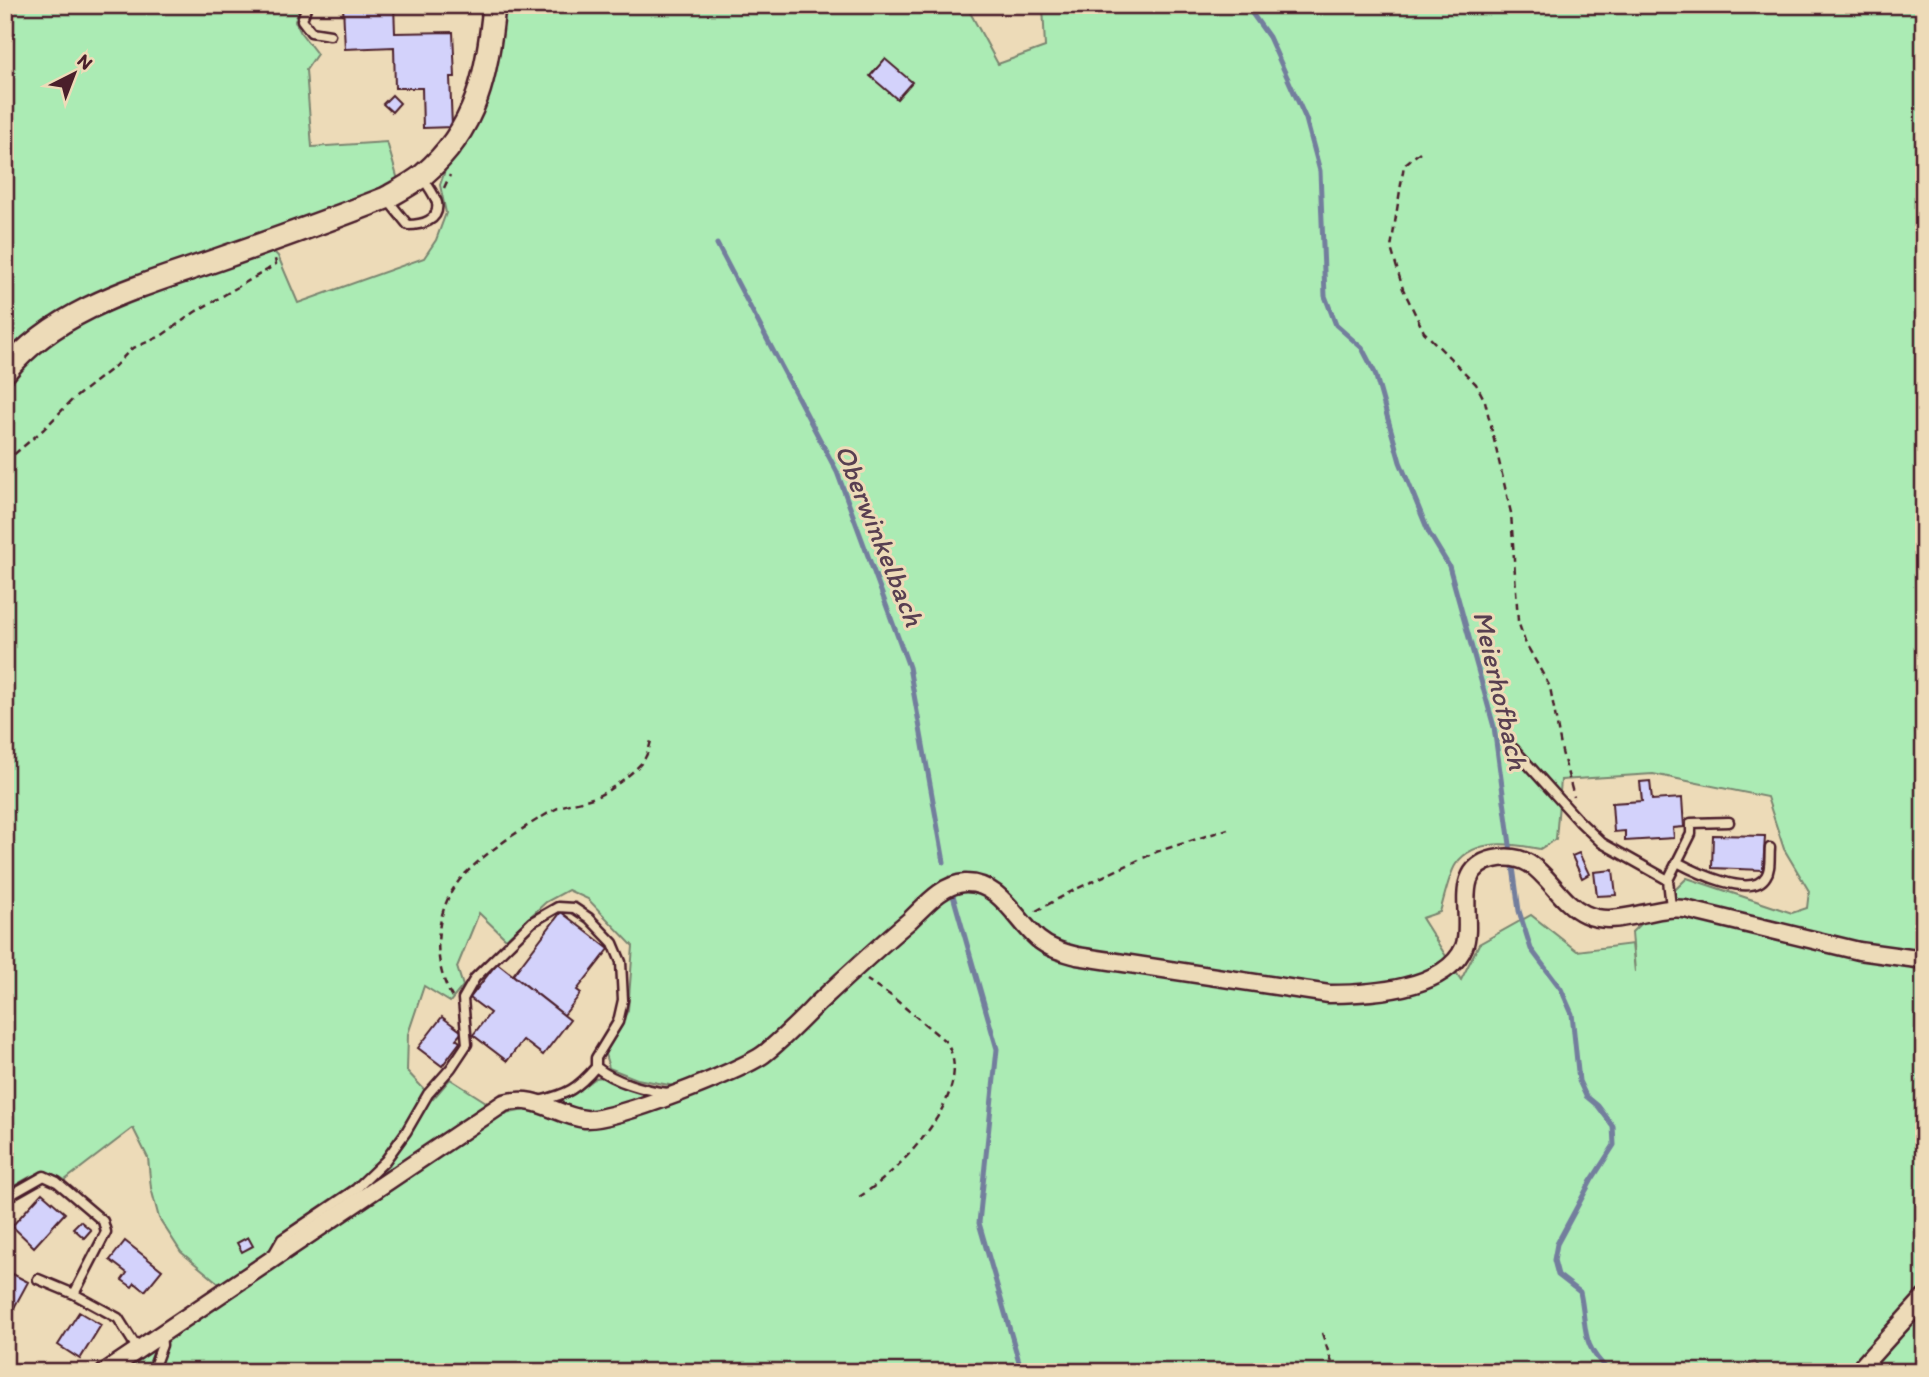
<svg xmlns="http://www.w3.org/2000/svg" width="1929" height="1377" font-family="Itim,sans-serif">
<style>
.green{fill:#abebb4;stroke:#7a8570;stroke-width:2;fill-rule:evenodd}
.lines{fill:none;stroke-linecap:round;stroke-linejoin:round}
.stream{stroke:#737e9d;stroke-width:5}
.building{fill:#d3d2fb;stroke:#4a1f2b;stroke-width:2}
.service-casing{stroke:#4a1f2b;stroke-width:13}
.minor-casing{stroke:#4a1f2b;stroke-width:21}
.secondary-casing{stroke:#4a1f2b;stroke-width:26}
.path{stroke:#4a1f2b;stroke-width:2.5;stroke-dasharray:7 5;stroke-linecap:butt}
.service{stroke:#eddbb8;stroke-width:8}
.minor{stroke:#eddbb8;stroke-width:16}
.secondary{stroke:#eddbb8;stroke-width:21}
.labels{text-anchor:middle;stroke-width:6;stroke-linejoin:round;paint-order:stroke}
.water-label{font-size:28px;font-style:italic;fill:#583f51;stroke:#eddbb8}
</style>
<rect width="100%" height="100%" fill="#eddbb8"/>
<filter id="ink" filterUnits="userSpaceOnUse"><feTurbulence type="fractalNoise" baseFrequency=".0143" numOctaves="2"/><feDisplacementMap in="SourceGraphic" scale="14" xChannelSelector="R" yChannelSelector="G"/><feConvolveMatrix kernelMatrix="1 2 1 2 8 2 1 2 1" color-interpolation-filters="sRGB"/></filter>
<g filter="url(#ink)">
<!-- green -->
<path class="green" d="M 5,5 L 301,5 L 295,21 L 301,33 L 317,54 L 306,70 L 312,147 L 387,142 L 398,180 L 381,190 L 45,320 L 26,335 L 5,360 Z
M 502,5 L 966,5 L 998,64 L 1045,47 L 1043,5 L 1924,5 L 1924,1372 L 1764,1372 L 1755,1362 L 1733,1372 L 117,1372 L 229,1292 L 181,1252 L 159,1218 L 151,1188 L 148,1158 L 133,1128 L 65,1180 C 41,1165 29,1177 8,1190 L 5,1209 L 5,383 C 19,369 32,354 48,342 C 110,297 199,275 271,249 L 278,256 L 298,303 L 424,258 L 436,240 L 446,213 L 440,185 L 447,165 L 486,98 L 498,57 ZM 1653,774 L 1767,797 L 1784,849 L 1809,891 L 1807,908 L 1792,913 L 1687,878 L 1632,932 L 1635,972 L 1632,944 L 1577,951 L 1531,915 L 1479,944 L 1461,980 L 1422,918 L 1440,912 C 1444,899 1449,874 1456,864 C 1475,837 1514,844 1540,849 L 1556,839 L 1561,780 ZM 568,890 L 588,899 L 633,946 L 628,1010 L 605,1054 L 609,1068 L 637,1079 L 674,1086 L 679,1099 L 615,1122 L 584,1128 L 529,1109 L 501,1115 L 486,1102 L 450,1079 L 433,1099 L 407,1071 L 408,1034 L 424,986 L 450,1002 L 463,986 L 457,967 L 479,913 L 506,939 L 546,902 Z
M 603,1077 L 643,1092 L 648,1096 L 646,1099 L 601,1112 L 579,1110 L 556,1103 L 557,1099 L 571,1096 L 596,1078 Z"/>
<g class="lines">
<!-- stream -->
<path class="stream" d="M 1246,5 L 1269,37 L 1306,119 L 1320,171 L 1325,296 L 1336,325 L 1362,348 L 1375,373 L 1400,462 L 1429,533 L 1449,566 L 1494,727 L 1519,911 L 1531,949 L 1561,989 L 1572,1014 L 1579,1081 L 1586,1096 L 1598,1106 L 1613,1126 L 1614,1145 L 1591,1181 L 1557,1244 L 1554,1260 L 1558,1275 L 1580,1292 C 1588,1329 1579,1343 1610,1372
M 717,244 L 837,472 L 909,667 L 944,862
M 952,892 L 997,1049 L 979,1223 L 1022,1372"/>
</g>
<!-- building -->
<path class="building" d="M 343,5 L 394,5 L 395,33 L 453,32 L 455,77 L 450,77 L 452,127 L 423,128 L 422,88 L 395,88 L 394,47 L 345,49 Z
M 885,59 L 912,82 L 897,99 L 870,76 Z
M 392,95 L 400,103 L 392,112 L 383,104 Z
M 1650,781 L 1652,800 L 1682,798 L 1684,827 L 1673,828 L 1674,838 L 1625,841 L 1625,831 L 1614,832 L 1612,803 L 1642,801 L 1640,782 Z
M 1713,835 L 1765,836 L 1763,870 L 1712,868 Z
M 1579,853 L 1589,874 L 1582,878 L 1572,856 Z
M 1613,870 L 1616,895 L 1597,896 L 1594,872 Z
M 561,912 L 609,949 L 577,990 L 581,993 L 564,1015 L 513,975 Z
M 497,963 L 570,1020 L 543,1055 L 523,1040 L 507,1061 L 473,1035 L 490,1013 L 470,998 Z
M 442,1017 L 462,1032 L 456,1039 L 460,1042 L 442,1066 L 418,1048 Z
M 42,1193 L 65,1213 L 34,1247 L 12,1226 Z
M 80,1221 L 91,1230 L 84,1238 L 73,1228 Z
M 248,1237 L 253,1246 L 242,1252 L 237,1243 Z
M 125,1241 L 162,1270 L 145,1291 L 135,1283 L 132,1287 L 122,1280 L 127,1273 L 110,1260 Z
M 5,1270 L 28,1282 L 9,1317 L 5,1315 Z
M 79,1312 L 101,1325 L 80,1359 L 58,1345 Z"/>
<g class="lines">
<!-- service casing -->
<g class="service-casing">
<path id="service" d="M 307,5 L 302,20 L 311,32 L 330,35
M 386,198 L 408,225 C 421,225 440,221 437,203 C 435,195 427,185 423,178
M 1514,749 L 1579,821 L 1602,843 L 1668,880
M 1677,862 C 1694,871 1752,900 1766,876 C 1771,869 1769,857 1770,848
M 1671,907 L 1668,880 L 1691,834 L 1691,823 L 1729,822
M 539,1101 C 568,1094 577,1089 596,1067
M 5,1201 L 14,1193 L 44,1176 L 57,1182 L 103,1221 L 106,1232 L 74,1294
M 274,1253 L 282,1239 L 356,1189 L 385,1161 L 406,1132 L 428,1094 L 451,1068 L 467,1044 L 463,999 L 475,978 L 532,922 L 558,907 L 574,908 L 589,918 L 613,943 L 621,962 L 623,1000 L 618,1022 L 596,1058 L 596,1067 C 615,1082 644,1090 668,1093
M 38,1279 L 74,1294 L 118,1318 L 137,1348
M 152,1372 L 162,1345 L 161,1333"/>
</g>
<!-- minor casing -->
<g class="minor-casing">
<path id="minor" d="M 105,1372 L 504,1103 C 538,1094 554,1115 585,1119 C 612,1122 741,1071 764,1054 C 783,1039 801,1020 818,1003 C 848,975 878,947 909,921 C 924,907 942,884 965,883 C 1000,882 1016,920 1038,939 C 1050,949 1063,952 1077,956 L 1329,994 C 1368,994 1446,990 1464,947 C 1475,920 1449,869 1494,859 C 1542,848 1550,898 1585,914 C 1616,929 1651,905 1685,909 L 1859,951 L 1924,960
M 1857,1372 L 1924,1298"/>
</g>
<!-- secondary casing -->
<g class="secondary-casing">
<path id="secondary" d="M 5,372 C 58,306 149,284 225,257 C 279,238 333,219 386,198 C 398,191 412,184 423,175 C 477,129 488,72 494,5"/>
</g>
<!-- path -->
<path class="path" d="M 1420,152 L 1404,165 L 1391,248 L 1403,289 L 1424,332 L 1476,384 L 1485,401 L 1511,513 L 1518,621 L 1525,642 L 1550,687 L 1562,752 L 1574,797
M 444,188 L 450,175
M 5,462 L 44,429 L 72,400 L 115,366 L 131,349 L 161,336 L 195,312 L 267,270 L 276,264 L 275,259
M 1036,911 L 1076,889 L 1156,852 L 1228,829
M 452,997 C 430,960 434,904 466,873 C 491,848 524,827 554,810 C 568,802 585,802 600,795 C 612,789 639,769 645,758 C 649,751 650,744 652,737
M 859,1197 C 898,1173 981,1089 945,1041 L 890,995 L 867,980
M 1322,1333 L 1335,1372"/>
<!-- service -->
<use href="#service" class="service"/>
<!-- minor -->
<use href="#minor" class="minor"/>
<!-- secondary -->
<use href="#secondary" class="secondary"/>
</g>
</g>
<g class="labels">
<!-- water labels -->
<g class="water-label">
<text transform="translate(880 535) rotate(68)" y="10">Oberwinkelbach</text>
<text transform="translate(1501 690) rotate(77)" y="10">Meierhofbach</text>
</g>
</g>
<!-- margin -->
<rect width="1929" height="1377" fill="none" stroke="#eddbb8" stroke-width="28"/>
<rect x="14" y="14" width="1901" height="1349" fill="none" stroke="#4a1f2b" stroke-width="2.5" filter="url(#ink)"/>
<!-- north arrow -->
<g transform="translate(74 74) rotate(42)" stroke="#eddbb8" stroke-width="5" paint-order="stroke">
<path d="M0-5L12 26L0 18L-12 26Z" fill="#4a1f2b"/>
<text y="-10" font-size="19" font-weight="bold" text-anchor="middle" fill="#4a1f2b">N</text>
</g>
</svg>
